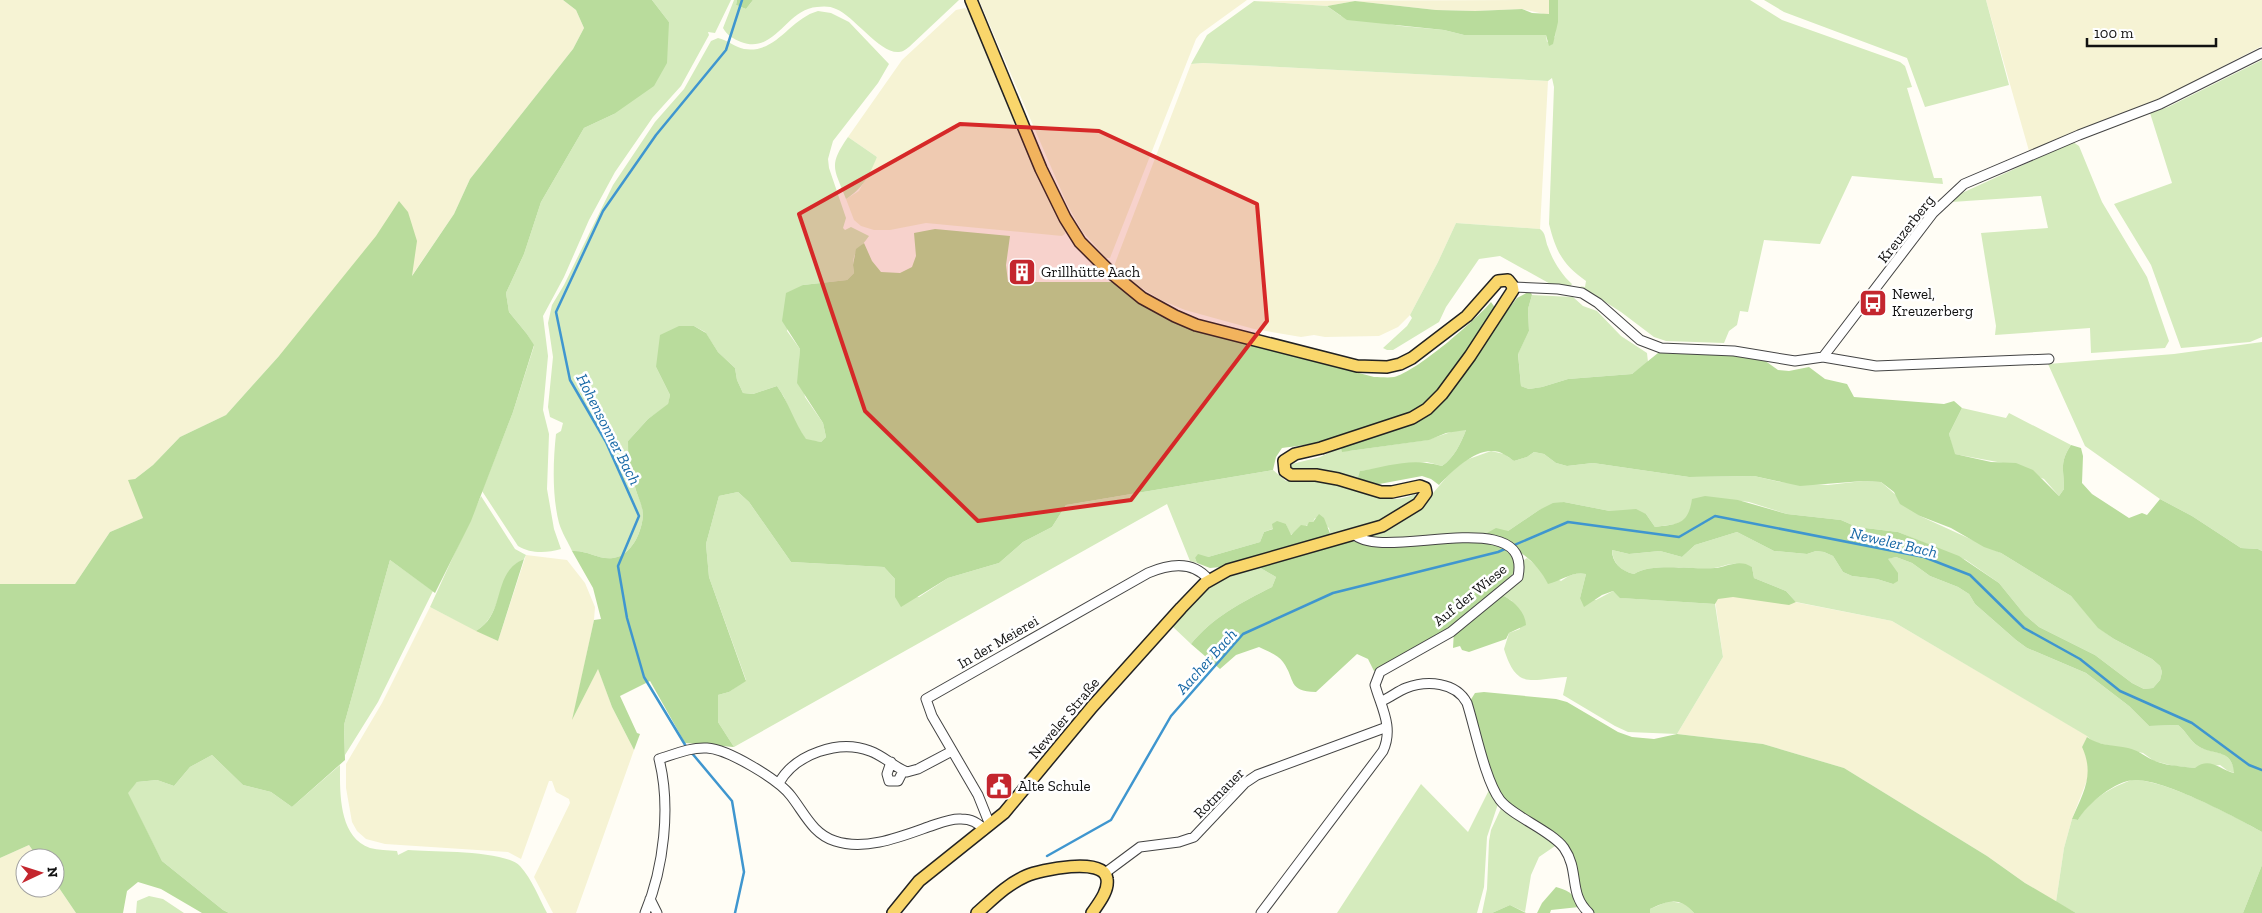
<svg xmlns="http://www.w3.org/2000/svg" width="2262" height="913" font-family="'Zilla Slab',serif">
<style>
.farmland{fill:#f6f3d4}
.green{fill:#d5ebbd}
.forest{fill:#b9dc9c}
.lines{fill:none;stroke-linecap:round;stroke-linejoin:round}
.stream{stroke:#3f96cf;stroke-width:2.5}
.minor-casing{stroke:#444;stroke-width:11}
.major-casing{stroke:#222;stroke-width:14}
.minor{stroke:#fff;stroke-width:9}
.major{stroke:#f9d66b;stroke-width:11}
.marked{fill:#d62828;fill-opacity:0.2;stroke:#d62828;stroke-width:4;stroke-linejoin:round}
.labels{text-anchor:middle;stroke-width:5;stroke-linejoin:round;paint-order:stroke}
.street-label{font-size:15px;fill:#111;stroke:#fff}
.poi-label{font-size:15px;fill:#111;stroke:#fff;text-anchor:start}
.water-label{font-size:16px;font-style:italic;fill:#1768a6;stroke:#fff}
</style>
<rect width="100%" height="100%" fill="#fffdf5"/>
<!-- farmland -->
<path class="farmland" d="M 0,0 L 563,0 L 576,10 L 584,28 L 573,49 L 470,179 L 454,214 L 411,277 L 279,356 L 226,415 L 180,437 L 153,465 L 135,479 L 143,518 L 110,532 L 75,584 L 0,584 Z
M 979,0 L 1247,0 L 1200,34 L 1196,39 L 1110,258 L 1106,258 L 1082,231 L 1067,204 Z
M 1549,0 L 1549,14 L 1544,14 L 1522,9 L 1475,11 L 1436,10 L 1355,1 L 1327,6 L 1254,1 Z
M 1986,0 L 2262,0 L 2262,46 L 2158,100 L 2029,151 Z
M 965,8 L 971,13 L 1066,230 L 1065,234 L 1062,236 L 926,223 L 890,230 L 874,230 L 861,226 L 854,220 L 846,199 L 859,191 L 877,157 L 848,137 L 902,60 L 956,10 Z
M 1203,63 L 1548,81 L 1540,229 L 1456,223 L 1438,262 L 1410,315 L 1398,327 L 1379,336 L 1325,337 L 1314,335 L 1301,337 L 1254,329 L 1185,310 L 1161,300 L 1135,284 L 1114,266 L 1191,64 Z
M 526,555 L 567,560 L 585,583 L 595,607 L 594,620 L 573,718 L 598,668 L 612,707 L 634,750 L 576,913 L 553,913 L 534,877 L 570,803 L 569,799 L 556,792 L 552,781 L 549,781 L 521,859 L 508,852 L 385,844 L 366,839 L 357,831 L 352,822 L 346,788 L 346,764 L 382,703 L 430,607 L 498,641 Z
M 1713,586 L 1892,621 L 2088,736 L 2082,747 L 2087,757 L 2089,775 L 2072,819 L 2064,848 L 2056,902 L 2025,883 L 1987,856 L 1844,768 L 1763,744 L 1677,734 L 1723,657 Z
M 29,845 L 38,858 L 25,858 L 25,888 L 55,888 L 55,882 L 76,913 L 0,913 L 0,858 Z"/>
<!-- green -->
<path class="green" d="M 652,0 L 731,0 L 715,33 L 708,32 L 709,35 L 681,86 L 653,117 L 615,172 L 589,220 L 564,277 L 543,316 L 548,356 L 543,410 L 549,434 L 547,489 L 554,529 L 561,549 C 547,553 531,554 518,546 L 482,491 L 513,412 L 534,346 L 527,334 L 509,312 L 506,293 L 524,254 L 541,202 L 584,128 L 614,114 L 669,22 Z
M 734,0 L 737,0 L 736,5 L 746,9 L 753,0 L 959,0 L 909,47 C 906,49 903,52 899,52 C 880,54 854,16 836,9 C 831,6 823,6 817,7 C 786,9 775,55 741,42 C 733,39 727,35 723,28 Z
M 1558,0 L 1750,0 L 1782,20 L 1900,62 L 1905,66 L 1912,87 L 1907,88 L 1934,178 L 1942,178 L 1943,184 L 1852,176 L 1820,244 L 1764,240 L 1748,312 L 1740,311 L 1737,325 L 1729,331 L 1724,343 L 1666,341 L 1654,337 L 1621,312 L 1580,286 L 1585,287 L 1586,281 C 1562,264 1556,251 1549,224 L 1554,87 L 1552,78 L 1548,81 L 1203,63 L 1191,64 L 1207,35 L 1254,1 L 1327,6 L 1341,16 L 1401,26 L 1444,30 L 1464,35 L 1546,35 L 1547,42 L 1555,37 Z
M 1764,0 L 1986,0 L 2009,85 L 1925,107 L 1907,58 L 1784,12 Z
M 818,11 L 831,13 L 849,22 L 889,64 L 878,83 L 833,141 L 831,148 L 828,159 L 829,168 L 846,218 L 843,228 L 845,230 L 851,227 L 869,236 C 858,252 851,250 854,273 L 847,280 L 803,285 L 787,331 L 800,349 L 799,364 L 805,397 L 823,423 L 826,437 L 821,442 L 806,440 L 794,421 L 784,397 L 777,386 L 753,394 L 743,393 L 737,380 L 735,368 L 718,352 L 705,332 L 694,326 L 656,367 L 670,395 L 668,405 L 648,419 L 628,441 C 630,456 631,472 635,487 C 637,496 643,504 643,513 C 643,530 632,556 613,558 C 599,560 588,550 572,551 C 568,542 562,533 559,523 C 552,496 553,462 556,434 L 561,431 L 563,423 L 550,417 L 548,407 L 553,357 L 548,323 L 552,305 L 564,285 L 613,185 L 655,122 L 684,89 L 711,41 L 718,38 C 727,40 735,47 744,49 C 777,54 789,19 818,11 Z
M 2262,60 L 2262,337 L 2250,342 L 2181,348 L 2151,265 L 2114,204 L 2172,183 L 2150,113 L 2168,107 Z
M 848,137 L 877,157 C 869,176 863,188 846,199 C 834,168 828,166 848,137 Z
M 2073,142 L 2079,146 L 2102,202 L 2147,277 L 2169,341 L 2165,348 L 2091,353 L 2090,328 L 1995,335 L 1996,326 L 1981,233 L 2048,228 L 2041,196 L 1951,202 L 1962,193 Z
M 1456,223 L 1540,229 C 1546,233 1545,240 1548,247 C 1553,261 1561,274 1572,284 L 1570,287 L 1554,286 L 1500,256 L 1479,259 L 1446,307 L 1439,322 L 1393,350 L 1387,350 L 1383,348 L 1407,326 L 1412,318 L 1410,315 L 1438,262 Z
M 1532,295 L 1573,297 L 1583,306 L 1597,311 L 1621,336 L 1647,353 L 1648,362 L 1632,374 L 1568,379 L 1542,387 L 1529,389 L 1521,386 L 1518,353 L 1529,331 L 1528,309 Z
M 2262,342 L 2262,551 L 2258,549 L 2241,548 L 2192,516 L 2160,499 L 2085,446 L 2048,364 L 2174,354 Z
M 1962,408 L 2006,418 L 2009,413 L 2071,445 C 2059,463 2064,469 2064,489 L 2059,496 L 2044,479 L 2003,463 L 1954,454 L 1949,434 Z
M 1460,429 L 1466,430 C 1461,443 1454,458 1442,466 L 1427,462 L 1360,471 L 1374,485 L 1300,471 L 1291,467 L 1292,464 L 1320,457 L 1341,447 L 1349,451 L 1427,440 Z
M 1491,451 L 1504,454 L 1514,461 L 1527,457 L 1534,452 L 1544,454 L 1556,463 L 1567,466 L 1593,463 L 1689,477 L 1754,476 L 1780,482 L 1828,485 L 1863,481 L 1881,482 L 1920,516 L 2001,553 L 2071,596 L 2099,628 L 2114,639 L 2152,659 L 2160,666 L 2162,672 L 2160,680 L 2153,688 L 2144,689 L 2132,683 L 2095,655 L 2039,627 L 2025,615 L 1999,583 L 1966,560 L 1898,532 L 1857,527 L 1841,520 L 1787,514 L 1749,502 L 1724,499 L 1690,513 L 1685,520 L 1676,524 L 1655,527 L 1646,514 L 1610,511 L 1564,502 L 1539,510 L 1508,531 L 1489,537 L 1374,540 L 1366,536 L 1418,511 L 1450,473 L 1466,460 Z
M 1273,470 L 1286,481 C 1306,481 1325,479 1344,484 C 1371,491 1387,507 1415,494 L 1416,496 L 1414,502 L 1375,523 L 1331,536 L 1329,528 L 1315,518 L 1313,522 L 1290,535 L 1286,524 L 1264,532 L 1260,542 L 1208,557 L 1195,558 L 1197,563 L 1190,561 L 1167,504 L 734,747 L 718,722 L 718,695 L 729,692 L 746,680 L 709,577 L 706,544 L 719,496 L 738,492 L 749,502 L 791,562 L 884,567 L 895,579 L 895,597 L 919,597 L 948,578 L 999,563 L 1023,542 L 1052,527 L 1066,505 Z
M 481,496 L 515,549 L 526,555 L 524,559 C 495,572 505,614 476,631 L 430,607 Z
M 1737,532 L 1774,551 L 1807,554 L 1816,551 L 1824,552 L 1833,556 L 1843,572 L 1852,576 L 1877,579 L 1893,584 L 1887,559 L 1896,557 L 1912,563 L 1930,576 L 1958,587 L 1969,594 L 1975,604 L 2016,640 L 2027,648 L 2086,673 L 2129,706 L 2149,726 L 2178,725 C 2186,731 2190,741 2198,746 C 2215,756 2230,747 2235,773 L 2228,771 L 2220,765 L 2195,768 L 2174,766 L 2154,761 L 2143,753 L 2093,742 L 2087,736 L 1892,621 L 1796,602 L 1786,591 L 1754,578 L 1752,567 C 1748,566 1742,564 1737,564 C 1730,563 1722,567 1714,568 C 1694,570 1651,562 1634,574 C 1621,571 1613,564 1612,550 L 1629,554 L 1660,551 L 1682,557 L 1695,545 Z
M 1527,558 L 1541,570 L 1561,581 C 1569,575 1576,572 1586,574 L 1580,598 L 1596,600 L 1613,591 L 1621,598 L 1715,604 L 1723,657 L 1677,734 L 1628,732 L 1615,726 L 1563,695 L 1567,677 C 1531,679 1517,691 1504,649 L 1509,633 L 1520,629 L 1512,601 L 1504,596 L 1494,599 L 1522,577 L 1524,560 Z
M 390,560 L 433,591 L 378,702 L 345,755 L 344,725 Z
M 1257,566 L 1276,577 L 1272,587 C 1242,602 1213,617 1191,644 L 1172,626 L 1200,594 L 1219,579 Z
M 212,755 L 243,785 L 271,792 L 292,807 L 340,765 C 340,791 338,837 370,848 C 378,850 388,850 397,851 L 398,855 L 408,850 C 432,852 505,850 520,866 C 532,879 539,898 547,913 L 229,913 L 223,910 L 162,861 L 127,793 L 137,782 L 157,780 L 174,786 L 190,767 Z
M 2134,779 C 2173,784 2227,812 2262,832 L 2262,865 L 2243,913 L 2076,913 L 2056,902 L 2064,848 L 2072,819 L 2078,820 C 2089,799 2112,787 2134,779 Z
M 1421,784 L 1468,832 L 1491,786 L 1499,801 L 1487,837 L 1484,887 L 1477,913 L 1337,913 Z
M 1503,804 L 1558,844 L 1539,857 L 1531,875 L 1525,912 L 1510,905 L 1492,913 L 1482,913 L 1487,889 L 1489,841 L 1491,830 Z
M 149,896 L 163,899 L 184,913 L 136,913 L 137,901 Z
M 1669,901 L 1686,904 L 1694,913 L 1650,913 L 1650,909 Z"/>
<!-- forest -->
<path class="forest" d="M 563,0 L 652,0 L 669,22 L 667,63 L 654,86 L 614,114 L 584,128 L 541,202 L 524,254 L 506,293 L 509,312 L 527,334 L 534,345 L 513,412 L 471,521 L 435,593 L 390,560 L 344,725 L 345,760 L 292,807 L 271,792 L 243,785 L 212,755 L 190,767 L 174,786 L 157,780 L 137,782 L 128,793 L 162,861 L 223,910 L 229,913 L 202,913 L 161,889 L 138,882 L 127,891 L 123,913 L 76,913 L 55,882 L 55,858 L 38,858 L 29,845 L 0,858 L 0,584 L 75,584 L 110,532 L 143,518 L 128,480 L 135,479 L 153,465 L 180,437 L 226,415 L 279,356 L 376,236 L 399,201 L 408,212 L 417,241 L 412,276 L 454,214 L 470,179 L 573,49 L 584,28 L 576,10 Z
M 737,0 L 753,0 L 746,9 L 736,5 Z
M 1549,0 L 1558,0 L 1558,22 L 1553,44 L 1549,46 L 1546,35 L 1464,35 L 1444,30 L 1347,20 L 1327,6 L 1355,1 L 1436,10 L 1475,11 L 1522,9 L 1532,13 L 1549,14 Z
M 935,229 L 1010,236 L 1006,265 L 1008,282 L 1113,282 C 1136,300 1158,315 1185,327 L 1374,377 C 1380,377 1388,378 1394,377 C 1416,372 1476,320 1491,302 L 1496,309 C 1477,337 1459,368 1438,394 C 1411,425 1322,444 1282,448 L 1276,457 L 1273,470 L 1066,505 L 1052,527 L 1023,542 L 999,563 L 948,578 L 901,607 L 895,597 L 895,579 L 884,567 L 791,562 L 749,502 L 738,492 L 719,496 L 706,544 L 709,577 L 746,681 L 729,692 L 718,695 L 718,722 L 734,747 L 685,743 L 650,681 L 620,696 L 637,733 L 640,734 L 634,750 L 612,707 L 598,669 L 572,720 L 594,620 L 601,619 L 593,588 L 572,551 C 588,550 599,560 613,558 C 632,556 643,530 643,513 C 642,504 637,495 635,487 C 630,471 628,457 628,441 L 648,419 L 668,404 L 670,395 L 656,367 L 660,335 L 679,326 L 694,326 L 706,333 L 718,352 L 735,368 L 737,380 L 743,393 L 753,394 L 777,386 C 789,403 794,422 806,439 L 821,442 L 826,437 L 823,423 L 797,383 L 800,349 L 782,321 L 786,293 L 803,285 L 847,280 L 854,273 L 853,265 L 856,249 L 864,243 L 872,261 L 881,272 L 900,273 L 912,267 L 916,256 L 914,233 Z
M 1530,291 L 1532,295 L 1528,309 L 1529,331 L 1518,354 L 1521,386 L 1529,389 L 1542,387 L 1568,379 L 1632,374 L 1658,353 L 1737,355 L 1764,360 L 1778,370 L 1789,371 L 1809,367 L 1825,379 L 1847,384 L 1854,397 L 1944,404 L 1954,401 L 1962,408 L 1949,434 L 1955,454 L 1991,462 L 2016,463 L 2033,470 L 2059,496 L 2064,489 C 2064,469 2059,463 2071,445 L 2081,448 L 2083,456 L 2082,483 L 2092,494 L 2129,518 L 2142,513 L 2147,515 L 2160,499 L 2192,516 L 2241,548 L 2258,549 L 2262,551 L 2262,832 C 2236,817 2163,779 2135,780 C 2116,780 2087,804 2078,820 L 2072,819 C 2083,793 2095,775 2082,747 L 2087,737 C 2099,746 2114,745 2128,748 C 2138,750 2144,756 2153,760 C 2165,766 2181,766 2195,768 C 2210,756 2220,770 2234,773 C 2232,748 2214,756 2198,746 C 2190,741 2186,731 2178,725 L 2149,726 L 2129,706 L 2086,673 L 2027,648 L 2016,640 L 1975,604 L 1969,594 L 1958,587 L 1930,576 L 1912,563 L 1896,557 L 1888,559 L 1898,573 L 1898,581 L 1893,584 L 1877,579 L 1852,576 L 1843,572 L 1833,556 L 1824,552 L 1816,551 L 1807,554 L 1774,551 L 1737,532 L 1695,545 L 1682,557 L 1660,551 L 1629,554 L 1612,550 C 1612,563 1621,571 1634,574 C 1651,562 1694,570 1715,568 C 1725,567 1735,561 1746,564 C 1746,564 1752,567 1752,567 L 1754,578 L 1786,591 L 1796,602 L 1789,605 L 1733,597 L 1718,599 L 1715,604 L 1620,598 L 1613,591 L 1602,595 L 1584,607 L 1580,598 L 1586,574 C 1572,571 1561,581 1548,584 C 1536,560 1514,545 1489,537 L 1487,533 L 1496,528 L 1508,531 L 1539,510 L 1553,503 L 1564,502 L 1610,511 L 1636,509 L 1646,514 L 1655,527 C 1678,524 1688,525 1692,499 L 1705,496 L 1738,500 L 1787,514 L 1841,520 L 1857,527 L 1898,532 L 1959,556 L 1999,583 L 2025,615 L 2039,627 L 2095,655 L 2132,683 L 2144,689 L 2153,688 L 2160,680 L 2162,672 L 2160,666 L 2152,659 L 2114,639 L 2098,628 L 2071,596 L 2001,553 L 1984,547 L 1951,528 L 1920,516 L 1900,504 L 1894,492 L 1881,482 L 1863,481 L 1800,486 L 1754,476 L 1689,477 L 1593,463 L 1567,466 L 1556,463 L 1544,454 L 1534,452 L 1527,457 L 1514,461 C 1507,456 1501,451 1492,451 C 1474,450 1451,472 1439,485 L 1431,479 L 1422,476 L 1374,485 L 1358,478 L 1360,471 C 1390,466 1411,457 1442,466 C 1454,458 1461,443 1466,430 L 1446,433 L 1429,440 L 1349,451 L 1342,452 L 1341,447 L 1419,420 C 1457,399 1488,333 1517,298 Z
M 1319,514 L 1324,518 L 1331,536 L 1221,567 L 1210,568 L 1197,563 L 1195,558 L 1198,554 L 1208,557 L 1260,542 L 1264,532 L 1273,529 L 1272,524 L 1277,521 L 1286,524 L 1291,535 L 1301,525 L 1307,526 L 1309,522 L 1313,522 Z
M 1472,539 C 1494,544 1511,543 1516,569 L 1512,575 L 1454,629 L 1374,671 L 1368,659 L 1357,654 L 1316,692 C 1287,691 1296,680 1283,662 C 1278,655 1267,651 1259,647 L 1236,655 L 1220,669 L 1191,644 C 1213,617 1242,602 1272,587 L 1276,577 L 1257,566 L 1348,541 L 1366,543 Z
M 524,559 L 498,641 L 476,631 C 507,613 491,573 524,559 Z
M 1504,596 C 1515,602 1525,612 1526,625 L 1509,633 L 1506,639 L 1469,652 L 1462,650 L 1460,646 L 1453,648 L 1454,631 L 1494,599 Z
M 1484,692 L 1556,699 L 1567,702 L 1618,732 L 1632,737 L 1654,739 L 1677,734 L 1763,744 L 1844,768 L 1987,856 L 2025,883 L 2076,913 L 1694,913 C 1679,896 1668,901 1650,909 L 1650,913 L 1590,913 L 1582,906 L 1563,846 L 1501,796 L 1494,784 L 1470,701 L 1475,693 Z
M 2262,865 L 2262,913 L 2243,913 Z
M 1556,887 C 1570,891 1574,894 1579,907 L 1551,910 L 1550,913 L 1537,913 L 1542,903 Z
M 1510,905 L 1526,913 L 1492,913 Z"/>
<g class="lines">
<!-- stream -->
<path class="stream" d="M 687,748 L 644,677 L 627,618 L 618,566 L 639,516 L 606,442 L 570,380 L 556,312 L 603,211 L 656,135 L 726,50 L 742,0
M 691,752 L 732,801 L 744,872 L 735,913
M 1047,856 L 1111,820 L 1171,716 L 1243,634 L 1333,593 L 1498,552 L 1568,522 L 1679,537 L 1715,516 L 1924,557 L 1970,575 L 2024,628 L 2080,659 L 2120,691 L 2192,723 L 2249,765 L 2262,770"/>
<!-- minor casing -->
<g class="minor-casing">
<path id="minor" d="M 1513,287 L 1558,289 L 1582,293 L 1598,303 L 1640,340 L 1661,348 L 1734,351 L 1795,361 L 1823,357 L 1933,213 L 1964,184 L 2079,135 L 2160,104 L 2262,53
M 1823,357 L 1876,366 L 2049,359
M 1382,701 C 1391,697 1398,691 1406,688 C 1427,680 1456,682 1467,703 C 1475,728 1485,780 1500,800 C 1512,816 1552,831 1564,848 C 1580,871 1568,894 1589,913
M 891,762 L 887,774 L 889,781 L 898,781 L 903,771
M 779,783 C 795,754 839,739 870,751 C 884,756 894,767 907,772 L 918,769 L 952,751
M 990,825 L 978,795 L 932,716 L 926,699 L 1148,573 C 1169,564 1193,560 1209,580
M 1105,873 L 1140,847 L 1179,842 L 1194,837 L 1245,783 L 1257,775 L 1387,727
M 650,899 L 657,913
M 645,913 C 664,868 671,806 659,759 C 675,754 691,747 707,748 C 728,749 779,780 791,796 C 805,814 813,834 835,841 C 865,851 900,837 928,827 C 938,824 950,818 961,819 C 970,819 978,822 984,830
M 1261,913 L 1383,751 C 1394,727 1381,707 1375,685 L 1380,672 L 1451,632 L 1518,577 C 1533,502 1381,563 1354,534"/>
</g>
<!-- major casing -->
<g class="major-casing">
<path id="major" d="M 893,913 L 919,881 L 1004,813 L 1092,707 L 1181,608 L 1205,583 L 1228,570 L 1382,526 L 1418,504 L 1426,493 L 1425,488 L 1420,486 L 1392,492 L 1381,492 L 1338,479 L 1316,475 L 1291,475 L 1285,471 L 1284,461 L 1295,454 L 1321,448 L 1412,418 L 1427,409 L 1442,394 L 1470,356 L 1513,290 L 1512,285 L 1508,280 L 1498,281 L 1467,316 L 1412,358 L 1400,364 L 1387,367 L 1357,366 L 1196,325 L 1175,316 L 1142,298 L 1109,271 L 1080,242 L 1065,218 L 1041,169 L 971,0
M 977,913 C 993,899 1006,885 1026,876 C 1040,870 1104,856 1107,879 C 1109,891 1098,904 1092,913"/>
</g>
<!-- minor -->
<use href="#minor" class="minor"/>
<!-- major -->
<use href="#major" class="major"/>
</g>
<!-- marked area -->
<path class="marked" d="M 960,124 L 1099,131 L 1257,204 L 1267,321 L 1131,500 L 978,521 L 865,411 L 799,214 Z"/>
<!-- icons -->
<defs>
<g id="building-square" transform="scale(1.4375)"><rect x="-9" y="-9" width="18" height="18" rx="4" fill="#c4262e" stroke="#fff"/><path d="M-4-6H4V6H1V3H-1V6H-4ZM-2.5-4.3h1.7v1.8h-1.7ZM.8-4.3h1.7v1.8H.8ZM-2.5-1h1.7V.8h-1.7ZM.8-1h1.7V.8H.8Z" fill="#fff"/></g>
<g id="bus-square" transform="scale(1.4375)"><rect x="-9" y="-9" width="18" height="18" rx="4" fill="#c4262e" stroke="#fff"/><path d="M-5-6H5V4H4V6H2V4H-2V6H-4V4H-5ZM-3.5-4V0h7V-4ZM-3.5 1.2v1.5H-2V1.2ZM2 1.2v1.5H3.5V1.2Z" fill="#fff"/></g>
<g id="civic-square" transform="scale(1.4375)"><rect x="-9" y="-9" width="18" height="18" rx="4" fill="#c4262e" stroke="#fff"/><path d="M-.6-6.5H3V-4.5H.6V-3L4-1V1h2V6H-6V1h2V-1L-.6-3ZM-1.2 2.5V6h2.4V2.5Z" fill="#fff"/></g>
</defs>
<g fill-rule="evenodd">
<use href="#building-square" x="1022" y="272"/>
<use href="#bus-square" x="1873" y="303"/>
<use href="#civic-square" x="999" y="786"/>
</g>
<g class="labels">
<!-- street labels -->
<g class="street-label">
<text transform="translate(1906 229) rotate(-52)" y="5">Kreuzerberg</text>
<text transform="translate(1470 595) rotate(-39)" y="5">Auf der Wiese</text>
<text transform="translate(998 642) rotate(-30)" y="5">In der Meierei</text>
<text transform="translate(1064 718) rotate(-50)" y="5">Neweler Straße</text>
<text transform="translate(1219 793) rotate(-45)" y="5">Rotmauer</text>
</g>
<!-- poi labels -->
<g class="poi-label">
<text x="1041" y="277">Grillhütte Aach</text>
<text x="1892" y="299">Newel,<tspan x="1892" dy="17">Kreuzerberg</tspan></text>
<text x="1018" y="791">Alte Schule</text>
</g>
<!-- water labels -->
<g class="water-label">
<text transform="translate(609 429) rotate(63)" y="6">Hohensonner Bach</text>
<text transform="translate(1894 542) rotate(13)" y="6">Neweler Bach</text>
<text transform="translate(1206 661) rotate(-48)" y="6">Aacher Bach</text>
</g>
</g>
<!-- north arrow -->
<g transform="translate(40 873) rotate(86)"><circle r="24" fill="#ffffff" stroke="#a0a0a0"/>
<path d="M0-4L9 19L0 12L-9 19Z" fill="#c4262e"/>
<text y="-8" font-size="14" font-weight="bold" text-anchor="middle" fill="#111111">N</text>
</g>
<!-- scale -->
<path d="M2087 38v8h129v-8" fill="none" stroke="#111111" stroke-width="2.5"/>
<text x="2094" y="38" font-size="15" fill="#111111" stroke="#ffffff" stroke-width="4" paint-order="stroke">100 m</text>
</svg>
